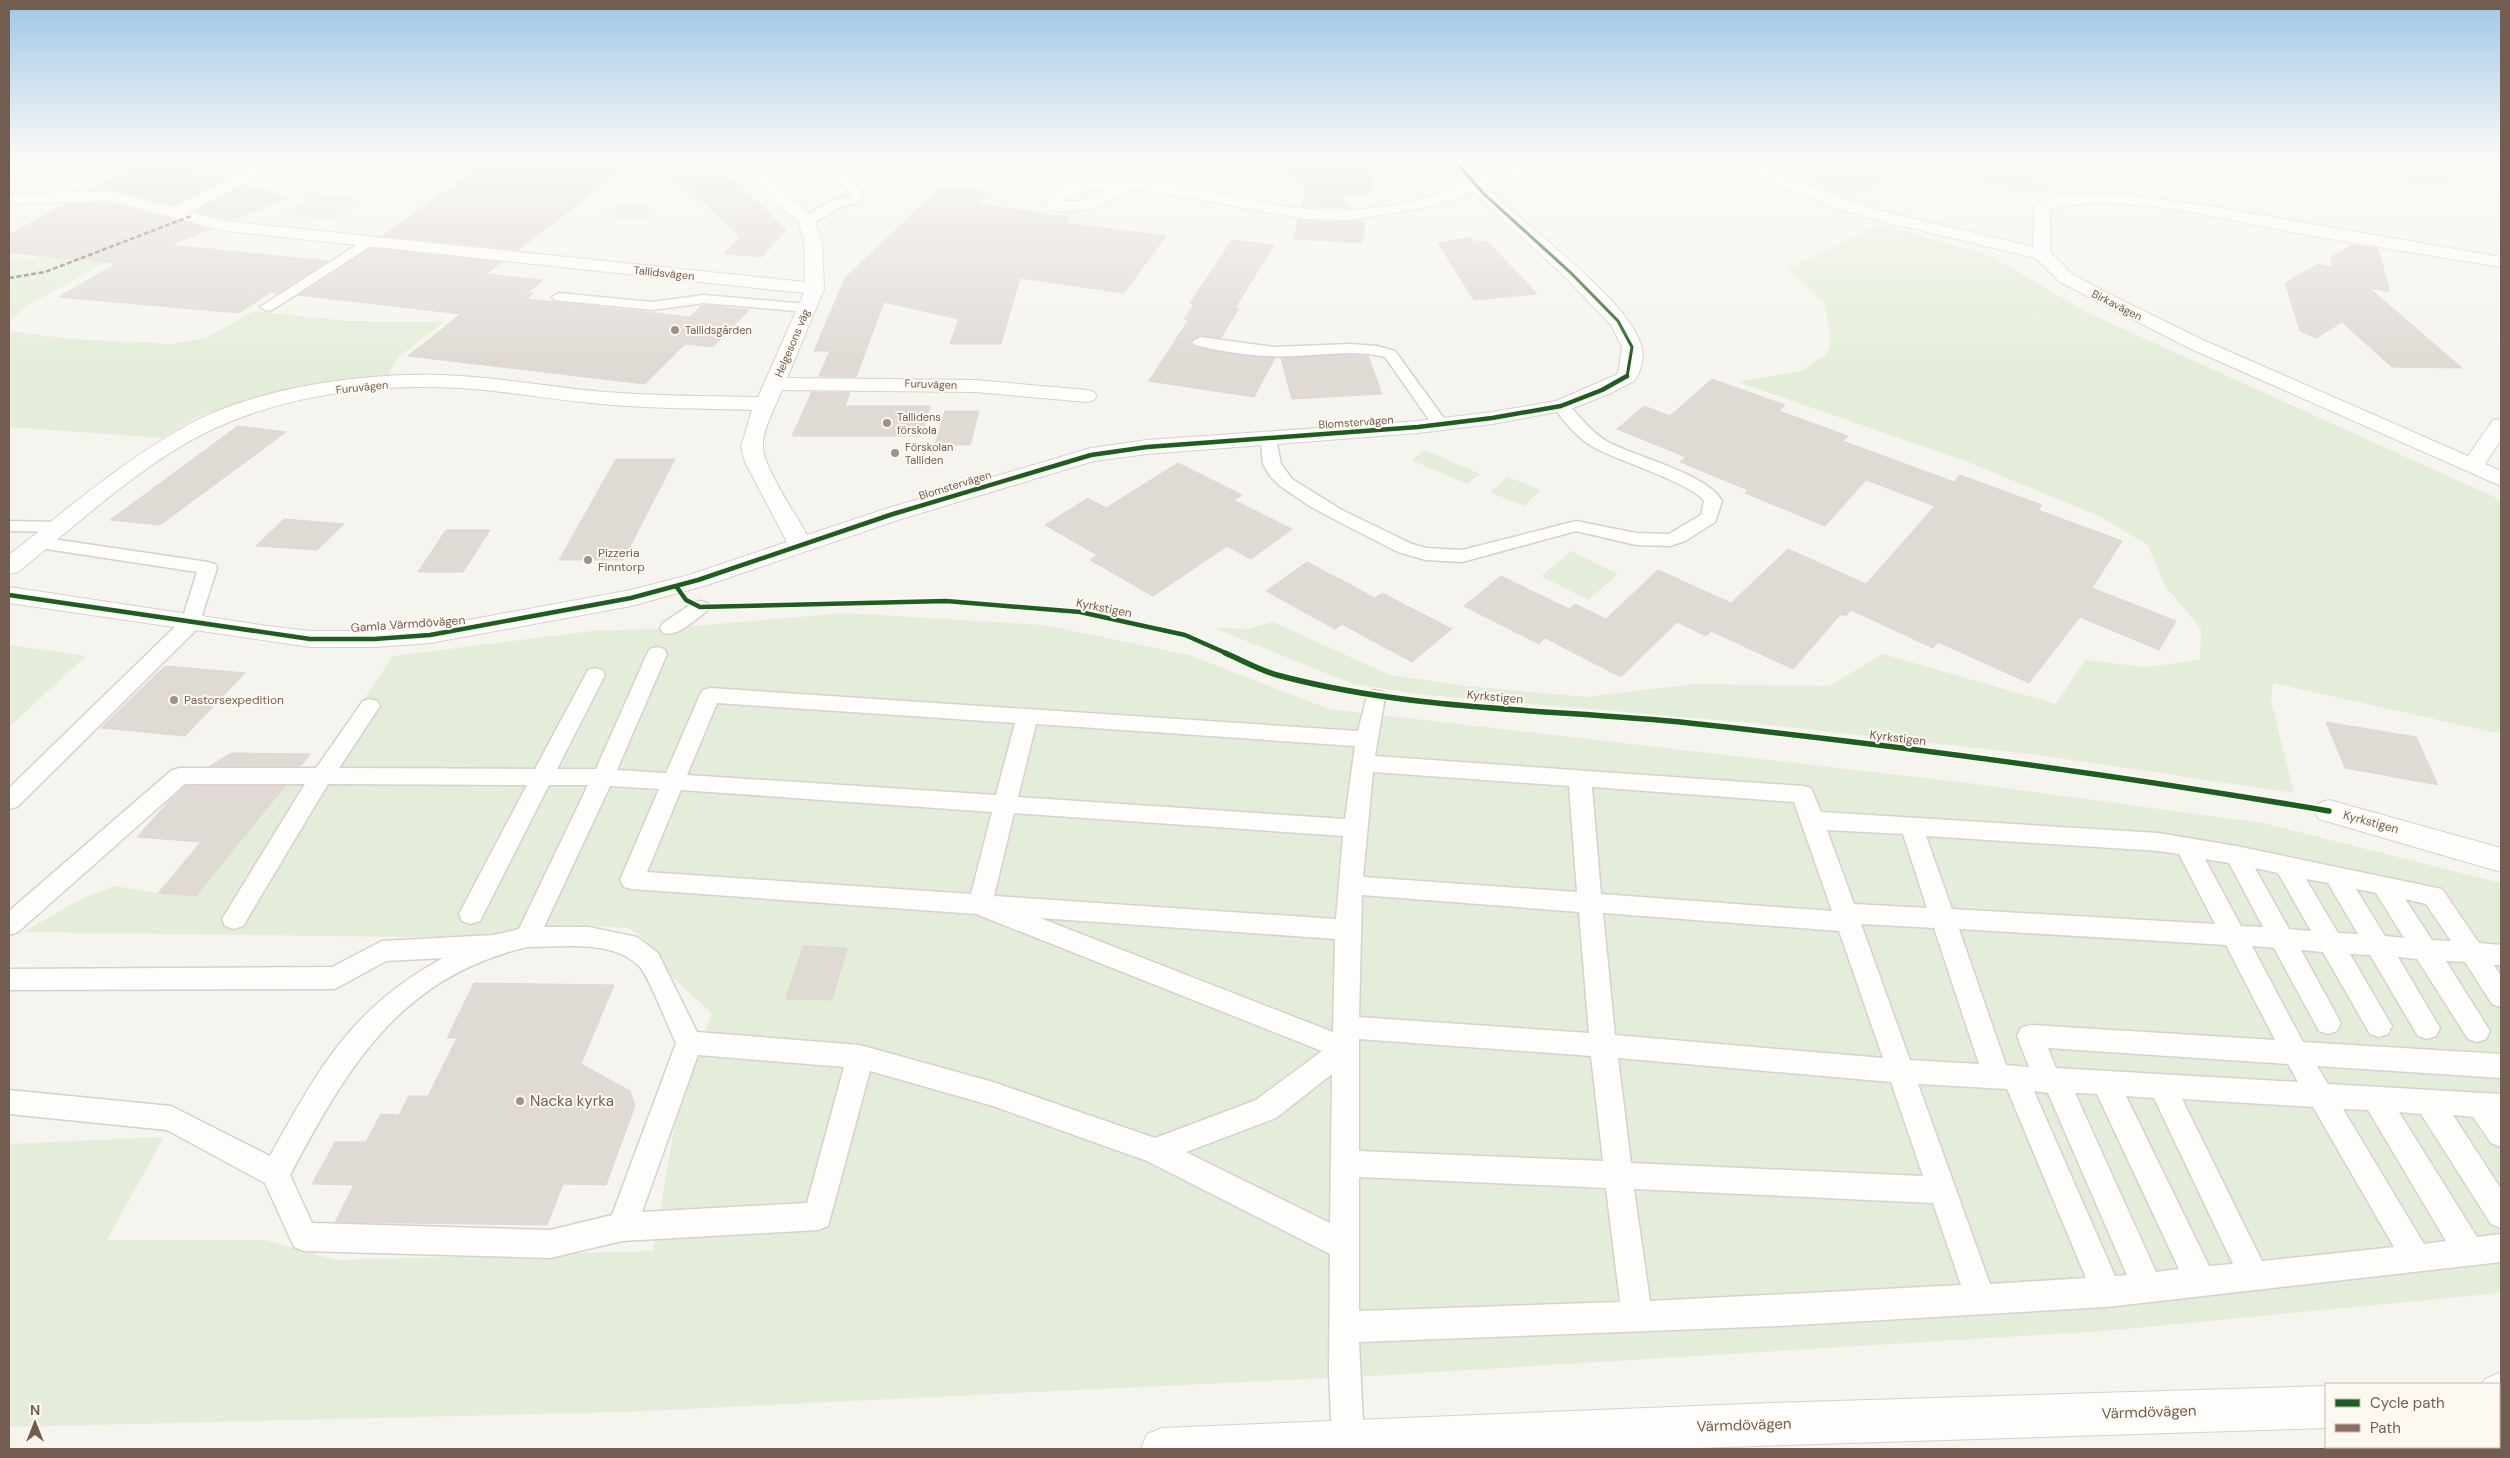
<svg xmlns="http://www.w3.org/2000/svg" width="2510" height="1458" font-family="'DM Sans',sans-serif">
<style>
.green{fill:#e4edda}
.building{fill:#e0dad4;stroke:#dfd8d1}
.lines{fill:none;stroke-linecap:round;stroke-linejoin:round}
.lane-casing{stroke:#d6d1cc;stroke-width:3}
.street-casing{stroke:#d6d1cc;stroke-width:2}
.secondary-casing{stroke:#d6d1cc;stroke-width:2}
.lane{fill:#fefdfc;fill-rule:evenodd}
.street{fill:#fefdfc;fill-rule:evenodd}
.secondary{fill:#fefdfc;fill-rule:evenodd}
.quiet{stroke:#8d6e63;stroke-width:2.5;stroke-dasharray:5 2.5;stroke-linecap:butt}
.cycleway-far2-casing{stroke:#fdf9f1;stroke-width:5}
.cycleway-far1-casing{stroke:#fdf9f1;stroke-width:7}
.cycleway-casing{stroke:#fdf9f1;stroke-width:9}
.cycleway-far2{stroke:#1b5e20;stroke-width:3}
.cycleway-far1{stroke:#1b5e20;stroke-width:4.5}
.cycleway{stroke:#1b5e20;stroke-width:5.5}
.poi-dot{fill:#a19287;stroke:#fdf9f1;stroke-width:2}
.labels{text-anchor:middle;stroke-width:4;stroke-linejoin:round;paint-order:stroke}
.far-street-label{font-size:11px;fill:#735d50;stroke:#fdf9f1}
.far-poi-label{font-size:11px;fill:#735d50;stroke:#fdf9f1;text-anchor:start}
.poi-label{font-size:12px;fill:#735d50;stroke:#fdf9f1;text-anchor:start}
.street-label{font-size:12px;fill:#735d50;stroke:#fdf9f1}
.near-poi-label{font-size:15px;fill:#735d50;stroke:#fdf9f1;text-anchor:start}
.near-street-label{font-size:15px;fill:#735d50;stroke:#fdf9f1}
</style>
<rect width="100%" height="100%" fill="#f6f4ee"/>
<!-- green -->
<path class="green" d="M 1758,159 L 2010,159 L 2021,165 L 2048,189 L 2031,193 L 1916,168 L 1853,197 Z
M 2215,159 L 2478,159 L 2501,161 L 2501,170 L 2470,174 L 2453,183 L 2429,186 Z
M 314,194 L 366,199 L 334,220 L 281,215 Z
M 620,203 L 644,205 L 657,210 L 644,221 L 604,217 Z
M 117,212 L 138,245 L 25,307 L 9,322 L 9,258 L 34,259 Z
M 1880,224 L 1991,256 L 2090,314 L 2501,500 L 2501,734 L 2273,683 L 2271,700 L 2294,793 L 2038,755 L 1741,722 L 1417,694 L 1353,684 L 1214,628 L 1247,629 L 1273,622 L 1390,675 L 1467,686 L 1587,697 L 1693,684 L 1829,686 L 1883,654 L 2056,704 L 2085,660 L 2145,667 L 2200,660 L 2201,629 L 2165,586 L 2148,545 L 2097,515 L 1965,461 L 1738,382 L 1801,371 L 1827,354 L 1831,338 L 1824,303 L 1788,269 Z
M 254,311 L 347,321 L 444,322 L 397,358 L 389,374 L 258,397 L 199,416 L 162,438 L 9,427 L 9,331 L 70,339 L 173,344 L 206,338 Z
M 1425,450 L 1480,474 L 1467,484 L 1411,460 Z
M 1508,477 L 1541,490 L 1524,506 L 1490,492 Z
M 1571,551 L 1618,574 L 1588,600 L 1541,576 Z
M 845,613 L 1044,625 L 1189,655 L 1329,709 L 1968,783 L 2263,823 L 2501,883 L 2501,1293 L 2104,1331 L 1371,1376 L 623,1412 L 9,1427 L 9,1144 L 164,1137 L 107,1240 L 265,1240 L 335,1260 L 653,1251 L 677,1113 L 712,1013 L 673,978 L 652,946 L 629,928 L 566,925 L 470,938 L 23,932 L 85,897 L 115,886 L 158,893 L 196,896 L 264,812 L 177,804 L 201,782 L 308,782 L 393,656 L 592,631 L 670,628 Z
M 9,645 L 86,656 L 9,727 Z"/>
<!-- building -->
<path class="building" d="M 490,159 L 545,161 L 567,171 L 575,167 L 573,163 L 627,166 L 518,250 L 382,236 Z
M 1275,159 L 1376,159 L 1371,192 L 1340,198 L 1350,208 L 1301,207 L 1305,190 Z
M 138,165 L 175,165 L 225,179 L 173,205 L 109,189 L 92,190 Z
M 664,170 L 733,178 L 786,230 L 762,257 L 724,254 L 740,237 L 707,205 Z
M 246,185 L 288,197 L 232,220 L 195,211 Z
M 942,186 L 988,192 L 976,204 L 1070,217 L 1065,223 L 1166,236 L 1124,293 L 1020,278 L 1001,344 L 950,344 L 959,319 L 884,302 L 856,377 L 819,376 L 830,351 L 814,351 L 845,278 Z
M 109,203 L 210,229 L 171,245 L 328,261 L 278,293 L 271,292 L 239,313 L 59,297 L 117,263 L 9,253 L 9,235 L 65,204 Z
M 1298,220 L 1350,222 L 1362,220 L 1365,223 L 1362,243 L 1294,239 Z
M 1471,237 L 1476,242 L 1487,241 L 1537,294 L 1474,300 L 1438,243 Z
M 1232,240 L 1274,245 L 1235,308 L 1239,308 L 1221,338 L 1200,335 L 1190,342 L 1195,347 L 1219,352 L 1275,358 L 1254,397 L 1149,381 L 1189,319 L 1184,319 L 1194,304 L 1190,303 Z
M 2352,245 L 2378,249 L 2390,292 L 2369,288 L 2462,368 L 2392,367 L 2342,322 L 2316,338 L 2300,331 L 2285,283 L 2318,264 L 2333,267 L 2331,257 Z
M 371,248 L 502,262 L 486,274 L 543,280 L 527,293 L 534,293 L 527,299 L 690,317 L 702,305 L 749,310 L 713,347 L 685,344 L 645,384 L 408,356 L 461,314 L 298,295 Z
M 1341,355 L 1368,356 L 1382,394 L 1292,399 L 1281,358 Z
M 1712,379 L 1785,405 L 1779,411 L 1848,436 L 1843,441 L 1954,482 L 1960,475 L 2042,505 L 2038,510 L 2122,541 L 2092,588 L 2176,621 L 2159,650 L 2080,617 L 2029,683 L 1938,642 L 1933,648 L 1851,610 L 1846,616 L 1841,614 L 1793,669 L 1711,631 L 1706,636 L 1677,622 L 1621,677 L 1545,638 L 1539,644 L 1464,606 L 1501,576 L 1569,609 L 1575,604 L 1606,619 L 1658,570 L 1731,603 L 1788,549 L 1866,584 L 1935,506 L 1866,480 L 1825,526 L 1745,493 L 1748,490 L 1680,462 L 1686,457 L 1617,429 L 1644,406 L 1670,416 Z
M 812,392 L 850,393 L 845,406 L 930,406 L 921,436 L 792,436 Z
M 945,411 L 979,411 L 970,445 L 935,445 Z
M 238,426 L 286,432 L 160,525 L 110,520 Z
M 616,459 L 675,459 L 623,560 L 559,560 Z
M 1178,463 L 1242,495 L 1234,500 L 1292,529 L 1251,559 L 1227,546 L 1153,596 L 1090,560 L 1097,555 L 1045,525 L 1088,498 L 1106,508 Z
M 284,519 L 344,524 L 317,550 L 256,546 Z
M 446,530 L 490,530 L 463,572 L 418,572 Z
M 1307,562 L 1375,598 L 1382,593 L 1452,629 L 1412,662 L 1342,624 L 1335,629 L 1266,591 Z
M 165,666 L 245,673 L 185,736 L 101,728 Z
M 2326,722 L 2416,737 L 2438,785 L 2345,768 Z
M 231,753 L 310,754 L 301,766 L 210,766 Z
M 186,786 L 285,786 L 196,896 L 158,893 L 201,842 L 137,837 L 170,800 Z
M 803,946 L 847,948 L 832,1000 L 786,999 Z
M 474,983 L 614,985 L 581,1064 L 630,1091 L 635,1106 L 606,1185 L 563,1184 L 547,1225 L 335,1222 L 354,1185 L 312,1184 L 335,1142 L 366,1142 L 381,1114 L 399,1115 L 409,1096 L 428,1096 L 457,1038 L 447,1038 Z"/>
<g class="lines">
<!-- lane casing -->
<g class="lane-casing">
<path id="lane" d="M 9,159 L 19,159 L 17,162 L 9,163 Z
M 200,159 L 221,159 L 262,169 L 264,172 L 258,176 L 202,162 Z
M 546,159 L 563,159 L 574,165 L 568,169 Z
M 830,164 L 834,165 L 864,193 L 859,202 L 841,207 L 812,224 L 802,224 L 800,221 L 802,218 L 831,201 L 849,196 L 851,194 L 826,171 L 824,168 Z
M 369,237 L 376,241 L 374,244 L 272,310 L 267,311 L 260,307 Z
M 559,293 L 652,302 L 704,295 L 806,304 L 813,308 L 806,312 L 704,303 L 652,310 L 554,300 L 552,297 Z
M 1200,337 L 1273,347 L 1351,344 L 1377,346 L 1395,351 L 1448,424 L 1440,429 L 1434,427 L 1385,357 C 1356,349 1327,355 1297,356 C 1264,358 1227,353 1195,345 L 1192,342 Z
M 1561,401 L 1567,403 C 1579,416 1592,433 1608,442 C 1638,458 1706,473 1722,501 L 1715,522 L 1685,541 L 1670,546 L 1636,545 L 1576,531 L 1462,562 L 1426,560 L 1398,552 L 1349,527 L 1311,507 L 1280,486 L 1270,476 L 1263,464 L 1261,442 L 1263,434 L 1275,434 L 1281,464 L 1292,479 L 1342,510 L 1412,544 L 1426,548 L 1462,550 L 1576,521 L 1636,533 L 1669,534 L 1701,515 L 1704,501 C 1695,485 1617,460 1597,449 C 1580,441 1563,421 1553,406 Z
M 9,521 L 60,522 L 66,523 L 69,527 L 66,531 L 60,532 L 9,531 Z
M 39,537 L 208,562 L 215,564 L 217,568 L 198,628 L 17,807 L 9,809 L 9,788 L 182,620 L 197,572 L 33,547 L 30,543 L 33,539 Z
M 700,601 L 707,603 L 710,607 L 707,611 C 694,620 679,637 663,633 L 660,628 L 663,623 L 693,603 Z
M 657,647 L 664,649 L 667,654 L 617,770 L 666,773 L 700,695 L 703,690 L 710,688 L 1358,731 L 1368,692 L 1375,690 L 1382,692 L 1385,697 L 1375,756 L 1803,786 L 1811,788 L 1821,812 L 2158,833 L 2236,846 L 2442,889 L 2479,943 L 2501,945 L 2501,965 L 2494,965 L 2501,976 L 2501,1007 L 2492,1004 L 2465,962 L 2446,961 L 2490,1031 L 2486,1039 L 2477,1042 L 2468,1039 L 2417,959 L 2398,957 L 2440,1028 L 2436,1036 L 2427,1039 L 2418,1036 L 2370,955 L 2350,954 L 2392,1026 L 2388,1034 L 2379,1037 L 2370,1034 L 2323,952 L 2301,950 L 2341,1023 L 2337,1031 L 2328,1034 L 2319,1031 L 2274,948 L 2252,946 L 2303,1042 L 2501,1054 L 2501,1078 L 2317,1066 L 2328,1084 L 2501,1094 L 2501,1147 L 2491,1143 L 2473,1117 L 2453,1115 L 2501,1189 L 2501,1228 L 2491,1224 L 2421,1114 L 2399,1112 L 2477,1237 L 2501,1234 L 2501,1262 L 2107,1307 L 1779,1326 L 1359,1342 L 1364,1442 L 1361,1449 L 1335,1449 L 1332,1442 L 1329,1372 L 1330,1254 L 1147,1161 L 993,1106 L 870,1071 L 828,1226 L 818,1230 L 622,1241 L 550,1258 L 304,1251 L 294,1247 L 265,1183 L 167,1130 L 9,1114 L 9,1090 L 171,1106 L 270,1156 C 319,1068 351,1008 443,958 L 386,961 L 335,989 L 9,990 L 9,969 L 332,967 L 382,941 L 494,935 L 519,929 L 588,785 L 549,785 L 480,921 L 471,924 L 462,921 L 459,914 L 527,785 L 328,784 L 243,926 L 234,929 L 225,926 L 222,919 L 305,784 L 185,784 L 18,932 L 9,935 L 9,911 L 172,770 L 180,768 L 316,768 L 363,701 L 370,699 L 377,701 L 380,706 L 339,768 L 535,769 L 588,670 L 595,668 L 602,670 L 605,675 L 557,769 L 596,769 L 647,654 L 650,649 ZM 717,703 L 1015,723 L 996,795 L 687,775 ZM 1036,724 L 1355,746 L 1345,819 L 1018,797 ZM 1373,772 L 1569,786 L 1577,892 L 1363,877 ZM 610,786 L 659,789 L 620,880 L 624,887 L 632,889 L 976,914 L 1322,1051 L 1256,1100 L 1155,1138 L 993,1082 L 860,1045 L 697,1032 L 658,953 L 637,937 L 589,927 L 544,927 ZM 1592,787 L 1794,802 L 1832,911 L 1601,894 ZM 681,790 L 992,812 L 971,894 L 647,872 ZM 1014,813 L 1343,836 L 1336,919 L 994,896 ZM 1827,830 L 1903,834 L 1927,908 L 1854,904 ZM 1926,836 L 2158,851 L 2179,854 L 2215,924 L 1952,909 ZM 2205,859 L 2229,863 L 2263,927 L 2241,926 ZM 2255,868 L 2278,873 L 2311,931 L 2289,929 ZM 2306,879 L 2328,883 L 2358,934 L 2338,933 ZM 2356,889 L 2376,893 L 2404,938 L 2385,936 ZM 1362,895 L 1579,912 L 1589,1033 L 1359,1017 ZM 2405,899 L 2426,904 L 2451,941 L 2432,940 ZM 1603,913 L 1839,931 L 1883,1058 L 1615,1035 ZM 1040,918 L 1335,939 L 1333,1032 ZM 1861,924 L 1934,928 L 1979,1064 L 1910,1060 ZM 1959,929 L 2226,945 L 2275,1040 L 2030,1025 L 2021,1028 L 2017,1036 L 2029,1067 L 2006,1065 ZM 527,947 C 562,947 612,939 639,966 C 649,976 668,1027 676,1043 L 612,1215 L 550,1230 L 312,1223 L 290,1175 C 348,1066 399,978 527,947 ZM 1359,1039 L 1591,1056 L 1603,1161 L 1359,1151 ZM 2048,1048 L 2288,1064 L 2298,1082 L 2056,1068 ZM 698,1055 L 844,1067 L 807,1203 L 642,1212 ZM 1618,1058 L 1891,1082 L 1923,1176 L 1631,1163 ZM 1332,1074 L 1330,1223 L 1186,1152 L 1276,1118 ZM 1918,1084 L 2007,1089 L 2086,1278 L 1990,1284 ZM 2034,1091 L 2048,1093 L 2127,1275 L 2115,1276 ZM 2075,1093 L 2097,1094 L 2179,1269 L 2156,1272 ZM 2126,1096 L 2154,1098 L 2233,1264 L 2209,1266 ZM 2182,1099 L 2313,1107 L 2394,1247 L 2262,1261 ZM 2343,1109 L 2368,1110 L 2446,1241 L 2424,1244 ZM 1359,1177 L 1606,1188 L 1620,1302 L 1359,1311 ZM 1634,1189 L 1933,1203 L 1961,1285 L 1650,1301 Z"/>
</g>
<!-- street casing -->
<g class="street-casing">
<path id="street" d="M 270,159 L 290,159 L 288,162 L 190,212 L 225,221 L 805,282 L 804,241 L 799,223 L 729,159 L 746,159 L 813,217 L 822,241 L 824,289 L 787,378 L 975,380 L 1087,390 L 1094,392 L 1097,396 L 1094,400 L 1087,402 L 975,392 L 782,390 C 776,405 761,433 763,449 C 766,471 795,513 807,535 L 885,509 L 1091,448 L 1147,440 L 1418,421 L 1492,412 L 1556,401 L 1618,374 L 1622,347 L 1611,325 L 1565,277 L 1472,191 L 1456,199 L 1421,208 L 1350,220 L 1305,219 L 1174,195 L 1131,189 L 1090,209 L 1066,212 L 1050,210 L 1046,199 L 1048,195 C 1055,192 1061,187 1068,184 C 1124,162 1243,203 1305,209 C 1356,214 1418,206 1464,182 L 1445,159 L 1461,159 L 1477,177 L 1542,159 L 1596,159 L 1588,164 L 1544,168 L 1485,185 C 1522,224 1628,299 1641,345 C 1645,356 1641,372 1634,381 L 1609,394 L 1568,410 L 1492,424 L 1418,433 L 1147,454 L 1094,461 L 901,519 L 707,585 L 631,606 L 430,643 L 374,647 L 310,647 L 9,603 L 9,587 L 267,626 L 310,631 L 374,631 L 430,627 L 631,590 L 689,575 L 787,542 L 745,462 L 741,447 L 752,410 C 702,408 652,409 602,404 C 555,400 508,391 460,388 C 374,383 279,395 201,435 C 137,468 74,527 18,572 L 9,574 L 9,555 C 65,511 121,462 184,427 C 258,385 377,370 461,376 C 510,379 557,388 605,392 C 656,396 707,396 758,397 L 804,293 L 225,231 L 109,201 L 9,204 L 9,194 L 109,191 L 173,207 ZM 1108,189 L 1081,201 L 1063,201 L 1078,192 Z
M 1720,159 L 1742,159 L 1842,198 L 1883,211 L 2033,247 L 2034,207 L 2036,203 L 2062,195 L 2092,193 L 2129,195 L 2209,206 L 2501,257 L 2501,267 C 2435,256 2368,246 2302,234 C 2237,222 2111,189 2050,210 L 2051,253 L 2072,274 L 2111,295 L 2203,340 L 2468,456 L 2493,420 L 2501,419 L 2501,440 L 2485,464 L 2501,471 L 2501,486 L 2189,348 L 2060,282 L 2036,258 L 1872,219 L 1830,206 L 1722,162 Z
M 2329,800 L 2501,848 L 2501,872 L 2319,819 L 2314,811 L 2319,803 Z"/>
</g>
<!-- secondary casing -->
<g class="secondary-casing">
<path id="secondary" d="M 2501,1372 L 2501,1413 L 2499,1413 L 2499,1384 L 2482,1384 L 2485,1379 Z
M 2326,1386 L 2326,1428 L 1663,1449 L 1141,1449 L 1147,1434 L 1162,1428 L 1770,1403 Z"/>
</g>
<!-- lane -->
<use href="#lane" class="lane"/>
<!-- street -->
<use href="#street" class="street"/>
<!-- secondary -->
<use href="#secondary" class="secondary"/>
<!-- quiet -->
<path class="quiet" d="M 9,278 L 45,272 L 191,216"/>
<!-- cycleway-far2 casing -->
<g class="cycleway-far2-casing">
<path id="cycleway-far2" d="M 1453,159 L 1484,194 L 1571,273 L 1618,321 L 1632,347 L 1627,377"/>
</g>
<!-- cycleway-far1 casing -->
<g class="cycleway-far1-casing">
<path id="cycleway-far1" d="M 676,586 L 686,600 L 700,607 L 946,601 L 1080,612 L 1185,635 L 1228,654
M 9,595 L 310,639 L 374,639 L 430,635 L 631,598 L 698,580 L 893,514 L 1091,455 L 1147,447 L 1418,427 L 1492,418 L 1561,406 L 1602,390 L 1627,376"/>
</g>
<!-- cycleway casing -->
<g class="cycleway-casing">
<path id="cycleway" d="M 1225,653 C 1242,660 1259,670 1277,675 C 1411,711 1552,709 1689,723 C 1903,746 2117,775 2329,811"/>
</g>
<!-- cycleway-far2 -->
<use href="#cycleway-far2" class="cycleway-far2"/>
<!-- cycleway-far1 -->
<use href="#cycleway-far1" class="cycleway-far1"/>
<!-- cycleway -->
<use href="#cycleway" class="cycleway"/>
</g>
<!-- sky -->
<linearGradient id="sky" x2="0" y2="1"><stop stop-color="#9fc7e7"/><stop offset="0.44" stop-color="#fbfaf7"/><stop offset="1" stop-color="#fbfaf7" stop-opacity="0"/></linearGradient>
<rect width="2510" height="363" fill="url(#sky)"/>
<!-- markers -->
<g class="poi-dot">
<circle cx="675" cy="330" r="5"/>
<circle cx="887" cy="423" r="5"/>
<circle cx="895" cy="453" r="5"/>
<circle cx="588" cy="560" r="5"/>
<circle cx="174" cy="700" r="5"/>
<circle cx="520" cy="1101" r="5"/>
</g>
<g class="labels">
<!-- far-street labels -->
<g class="far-street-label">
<text transform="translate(664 273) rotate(6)" y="4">Tallidsvägen</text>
<text transform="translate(2117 305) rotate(27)" y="4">Birkavägen</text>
<text transform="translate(792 343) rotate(-67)" y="4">Helgesons väg</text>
<text transform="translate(931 384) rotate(2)" y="4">Furuvägen</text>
<text transform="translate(362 387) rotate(-6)" y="4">Furuvägen</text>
<text transform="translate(1356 422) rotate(-4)" y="4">Blomstervägen</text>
<text transform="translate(955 485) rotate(-17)" y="4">Blomstervägen</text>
</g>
<!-- far-poi labels -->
<g class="far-poi-label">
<text x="685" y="334">Tallidsgården</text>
<text x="897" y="421">Tallidens<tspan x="897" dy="13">förskola</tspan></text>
<text x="905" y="451">Förskolan<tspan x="905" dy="13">Talliden</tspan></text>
</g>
<!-- poi labels -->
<g class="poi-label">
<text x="598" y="557">Pizzeria<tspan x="598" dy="14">Finntorp</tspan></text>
<text x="184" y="704">Pastorsexpedition</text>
</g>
<!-- street labels -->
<g class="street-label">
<text transform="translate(1104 608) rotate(11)" y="4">Kyrkstigen</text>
<text transform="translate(408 624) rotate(-4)" y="4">Gamla Värmdövägen</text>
<text transform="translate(1495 697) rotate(5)" y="4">Kyrkstigen</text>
<text transform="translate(1898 738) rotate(7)" y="4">Kyrkstigen</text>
<text transform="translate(2371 822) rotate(15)" y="4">Kyrkstigen</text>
</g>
<!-- near-poi labels -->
<g class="near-poi-label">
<text x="530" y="1106">Nacka kyrka</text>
</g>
<!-- near-street labels -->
<g class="near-street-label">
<text transform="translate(2149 1412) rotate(-2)" y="5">Värmdövägen</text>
<text transform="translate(1744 1425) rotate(-2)" y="5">Värmdövägen</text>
</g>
</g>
<!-- border -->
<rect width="2510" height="1458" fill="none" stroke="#735d50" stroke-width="20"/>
<!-- legend -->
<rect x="2325" y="1383" width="175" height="65" fill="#fdf9f1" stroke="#c6bbb1"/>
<rect x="2335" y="1399" width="25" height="8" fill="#1b5e20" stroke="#c6bbb1"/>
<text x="2370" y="1408" font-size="15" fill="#735d50">Cycle path</text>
<rect x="2335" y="1424" width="25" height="8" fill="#8d6e63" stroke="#c6bbb1"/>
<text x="2370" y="1433" font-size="15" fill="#735d50">Path</text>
<!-- north arrow -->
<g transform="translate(35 1423)" stroke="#fdf9f1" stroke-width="4" paint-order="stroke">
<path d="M0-4L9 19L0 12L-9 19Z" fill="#735d50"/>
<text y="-8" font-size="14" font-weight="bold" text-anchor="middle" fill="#735d50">N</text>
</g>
</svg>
